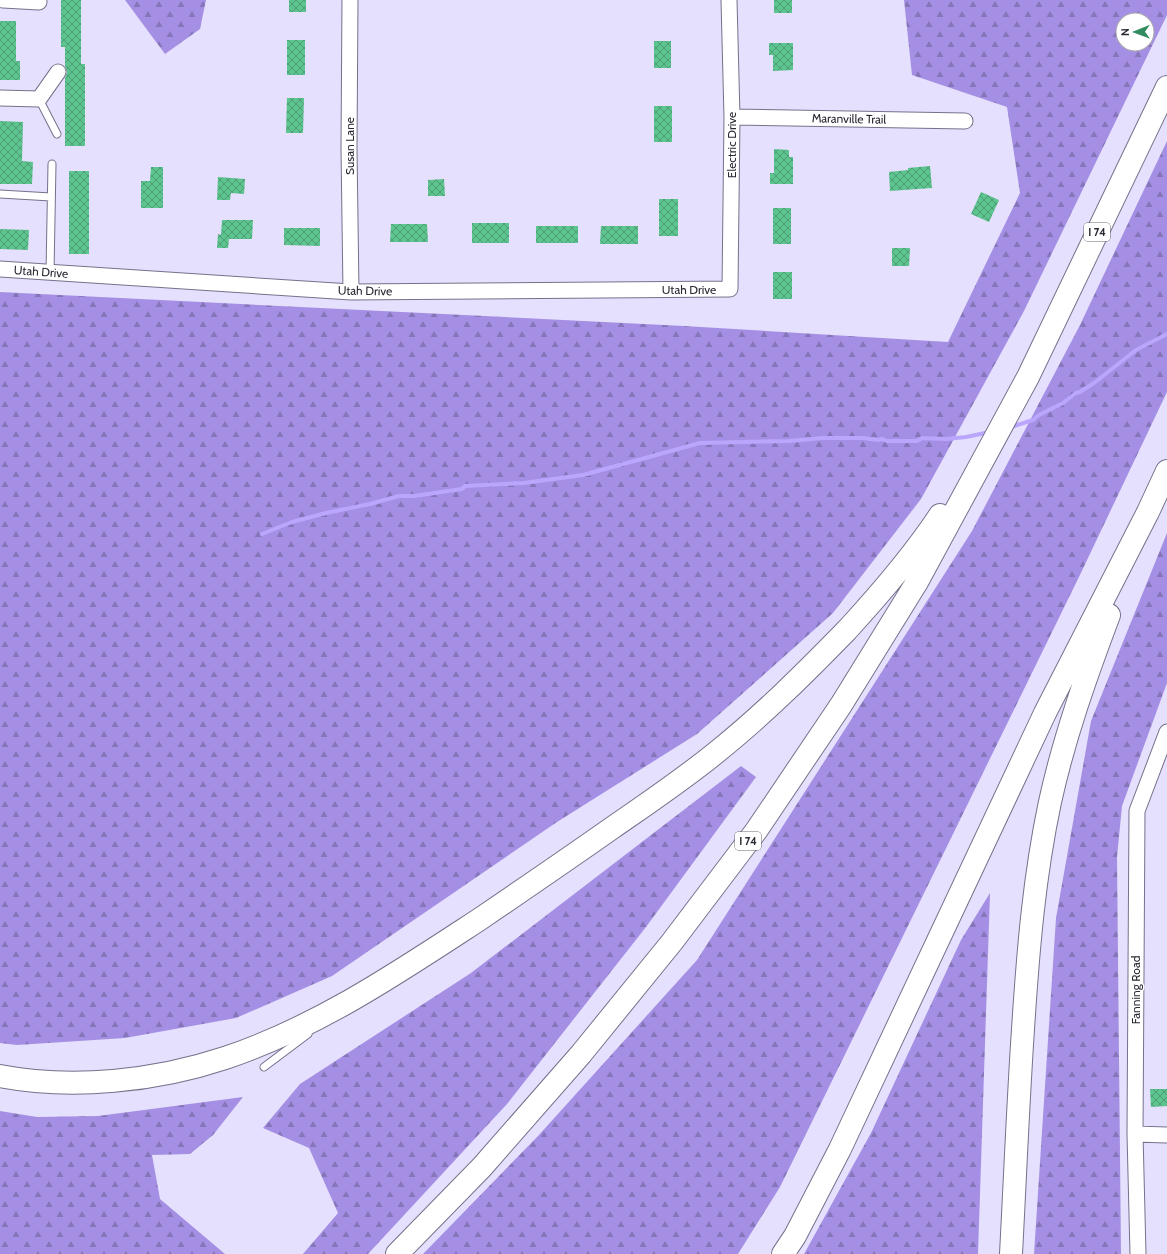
<svg xmlns="http://www.w3.org/2000/svg" width="1167" height="1254" font-family="Cabin,sans-serif">
<style>
.forest{fill:url(#forest-firs);fill-rule:evenodd}
.lines{fill:none;stroke-linecap:round;stroke-linejoin:round}
.stream{stroke:#bba6fd;stroke-width:4}
.building{fill:url(#building-cross-hatch)}
.lane-casing{stroke:#76718a;stroke-width:9}
.street-casing{stroke:#76718a;stroke-width:17}
.highway-casing{stroke:#76718a;stroke-width:24}
.lane{stroke:#fff;stroke-width:7}
.street{stroke:#fff;stroke-width:15}
.highway{stroke:#fff;stroke-width:22}
.labels{text-anchor:middle;stroke-width:3;stroke-linejoin:round;paint-order:stroke}
.shield{fill:#fff;stroke:#6a6870;stroke-width:1}
.shield-label{font-size:11px;font-weight:bold;fill:#2a2833}
.street-label{font-size:12px;fill:#2a2833;stroke:#fff}
</style>
<defs>
<pattern id="forest-firs" width="22" height="20" patternUnits="userSpaceOnUse"><rect width="22" height="20" fill="#a58fe4"/><path d="M5 1l3.5 6h-7zM16 11l3.5 6h-7z" fill="#8775b9"/></pattern>
<pattern id="building-cross-hatch" width="8" height="8" patternUnits="userSpaceOnUse"><rect width="8" height="8" fill="#5dc38f"/><path d="M0 0l8 8M0 8l8-8" fill="none" stroke="#4d9e75"/></pattern>
</defs>
<rect width="100%" height="100%" fill="#e5e0fd"/>
<!-- forest -->
<path class="forest" d="M 125,0 L 206,0 L 200,29 L 165,54 Z
M 904,0 L 1167,0 L 1167,15 L 1024,311 L 921,499 L 833,613 L 697,734 L 557,822 L 332,976 L 236,1018 L 125,1038 L 17,1045 L 0,1043 L 0,292 L 684,326 L 948,342 L 1020,193 L 1007,107 L 912,75 ZM 1123,20 L 1147,20 L 1147,44 L 1123,44 Z
M 1167,141 L 1167,392 L 1078,579 L 780,1187 L 738,1254 L 423,1254 L 538,1136 L 697,960 L 972,531 L 1080,325 Z
M 1167,533 L 1167,683 L 1122,806 L 1117,857 L 1121,1254 L 1034,1254 L 1056,918 L 1091,721 Z
M 741,766 L 756,777 L 646,927 L 507,1104 L 368,1254 L 303,1254 L 338,1213 L 309,1148 L 263,1128 L 300,1084 L 471,973 Z
M 990,893 L 978,1254 L 804,1254 L 871,1133 L 961,940 Z
M 243,1097 L 213,1135 L 190,1154 L 152,1155 L 160,1199 L 225,1254 L 0,1254 L 0,1111 L 37,1117 L 98,1116 Z"/>
<g class="lines">
<!-- stream -->
<path class="stream" d="M 1008,428 L 1033,420 L 1039,415 L 1063,403 L 1076,393 L 1080,392 L 1094,383 L 1136,350 L 1167,334
M 262,534 L 292,522 L 326,513 L 370,504 L 399,496 L 414,496 L 462,489 L 465,486 L 524,483 L 583,475 L 700,443 L 789,441 L 823,438 L 863,438 L 878,440 L 882,439 L 887,441 L 917,441 L 922,438 L 946,439 L 966,437 L 990,432"/>
</g>
<!-- building -->
<path class="building" d="M 61,0 L 81,0 L 81,64 L 85,64 L 85,146 L 65,146 L 65,78 L 67,72 L 65,67 L 65,47 L 61,47 Z
M 289,0 L 306,0 L 306,12 L 289,12 Z
M 774,0 L 792,0 L 792,13 L 774,13 Z
M 0,21 L 16,21 L 16,61 L 20,61 L 20,80 L 0,80 Z
M 287,40 L 305,40 L 305,75 L 287,75 Z
M 654,41 L 671,41 L 671,68 L 654,68 Z
M 769,43 L 793,43 L 793,70 L 773,71 L 773,55 L 769,55 Z
M 287,98 L 304,98 L 303,133 L 286,133 Z
M 654,106 L 672,106 L 672,142 L 654,142 Z
M 0,121 L 23,122 L 22,161 L 33,162 L 32,184 L 0,184 Z
M 774,149 L 789,150 L 789,157 L 793,157 L 793,184 L 770,184 L 770,173 L 774,173 Z
M 930,166 L 932,188 L 890,191 L 889,172 L 908,170 L 908,168 Z
M 151,167 L 163,167 L 163,208 L 141,208 L 141,181 L 150,181 Z
M 69,171 L 89,171 L 89,254 L 69,254 Z
M 218,177 L 245,179 L 244,194 L 231,193 L 230,200 L 217,200 Z
M 444,179 L 445,196 L 428,196 L 428,180 Z
M 981,192 L 999,200 L 989,222 L 971,214 Z
M 659,199 L 678,199 L 678,236 L 659,236 Z
M 773,208 L 791,208 L 791,244 L 773,244 Z
M 222,220 L 253,220 L 252,239 L 229,239 L 228,248 L 217,248 L 218,234 L 221,235 Z
M 472,223 L 509,223 L 509,243 L 472,243 Z
M 391,224 L 427,224 L 428,242 L 390,242 Z
M 536,226 L 578,226 L 578,243 L 536,243 Z
M 601,226 L 638,226 L 638,244 L 600,244 Z
M 284,228 L 320,228 L 320,246 L 284,245 Z
M 0,229 L 29,230 L 28,250 L 0,249 Z
M 892,248 L 910,248 L 909,266 L 892,266 Z
M 773,272 L 792,272 L 792,299 L 773,299 Z
M 1150,1089 L 1167,1089 L 1167,1106 L 1151,1107 Z"/>
<g class="lines">
<!-- lane casing -->
<g class="lane-casing">
<path id="lane" d="M 39,99 L 57,134
M 0,194 L 51,197
M 50,273 L 52,164
M 264,1067 L 308,1034"/>
</g>
<!-- street casing -->
<g class="street-casing">
<path id="street" d="M 3,0 L 39,2
M 350,0 L 349,148 L 351,292
M 0,98 L 39,99 L 58,72
M 732,117 L 965,121
M 0,269 L 351,292 L 730,289 L 732,117 L 729,0
M 1135,1134 L 1167,1135
M 1138,1254 L 1135,1134 L 1137,811 L 1167,732"/>
</g>
<!-- highway casing -->
<g class="highway-casing">
<path id="highway" d="M 0,1076 C 72,1090 156,1081 225,1058 C 318,1027 399,972 480,919 C 524,889 568,859 612,828 C 648,803 684,779 718,751 C 764,714 806,672 847,630 C 880,594 913,556 940,515
M 397,1254 L 482,1167 L 581,1054 L 672,942 L 756,831 L 841,705 L 917,582 L 1028,377 L 1167,87
M 783,1254 L 795,1236 L 840,1149 L 1045,713 L 1148,512 L 1167,471
M 1011,1254 C 1015,1179 1018,1104 1023,1029 C 1028,952 1034,877 1050,802 C 1064,738 1086,676 1109,615"/>
</g>
<!-- lane -->
<use href="#lane" class="lane"/>
<!-- street -->
<use href="#street" class="street"/>
<!-- highway -->
<use href="#highway" class="highway"/>
</g>
<g class="labels">
<!-- shield labels -->
<g class="shield">
<rect x="1084" y="223" width="26" height="18" rx="3"/>
<rect x="735" y="832" width="26" height="18" rx="3"/>
</g>
<g class="shield-label">
<text x="1097" y="236">I 74</text>
<text x="748" y="845">I 74</text>
</g>
<!-- street labels -->
<g class="street-label">
<text transform="translate(849 119) rotate(1)" y="4">Maranville Trail</text>
<text transform="translate(732 145) rotate(-90)" y="4">Electric Drive</text>
<text transform="translate(350 146) rotate(-90)" y="4">Susan Lane</text>
<text transform="translate(41 272) rotate(4)" y="4">Utah Drive</text>
<text x="689" y="294">Utah Drive</text>
<text transform="translate(365 291) rotate(1)" y="4">Utah Drive</text>
<text transform="translate(1136 990) rotate(-90)" y="4">Fanning Road</text>
</g>
</g>
<!-- north arrow -->
<g transform="translate(1135 32) rotate(269)"><circle r="19" fill="#ffffff" stroke="#aaa9ad"/>
<path d="M0-3L7 15L0 10L-7 15Z" fill="#338c60"/>
<text y="-6" font-size="11" font-weight="bold" text-anchor="middle" fill="#2a2833">N</text>
</g>
</svg>
